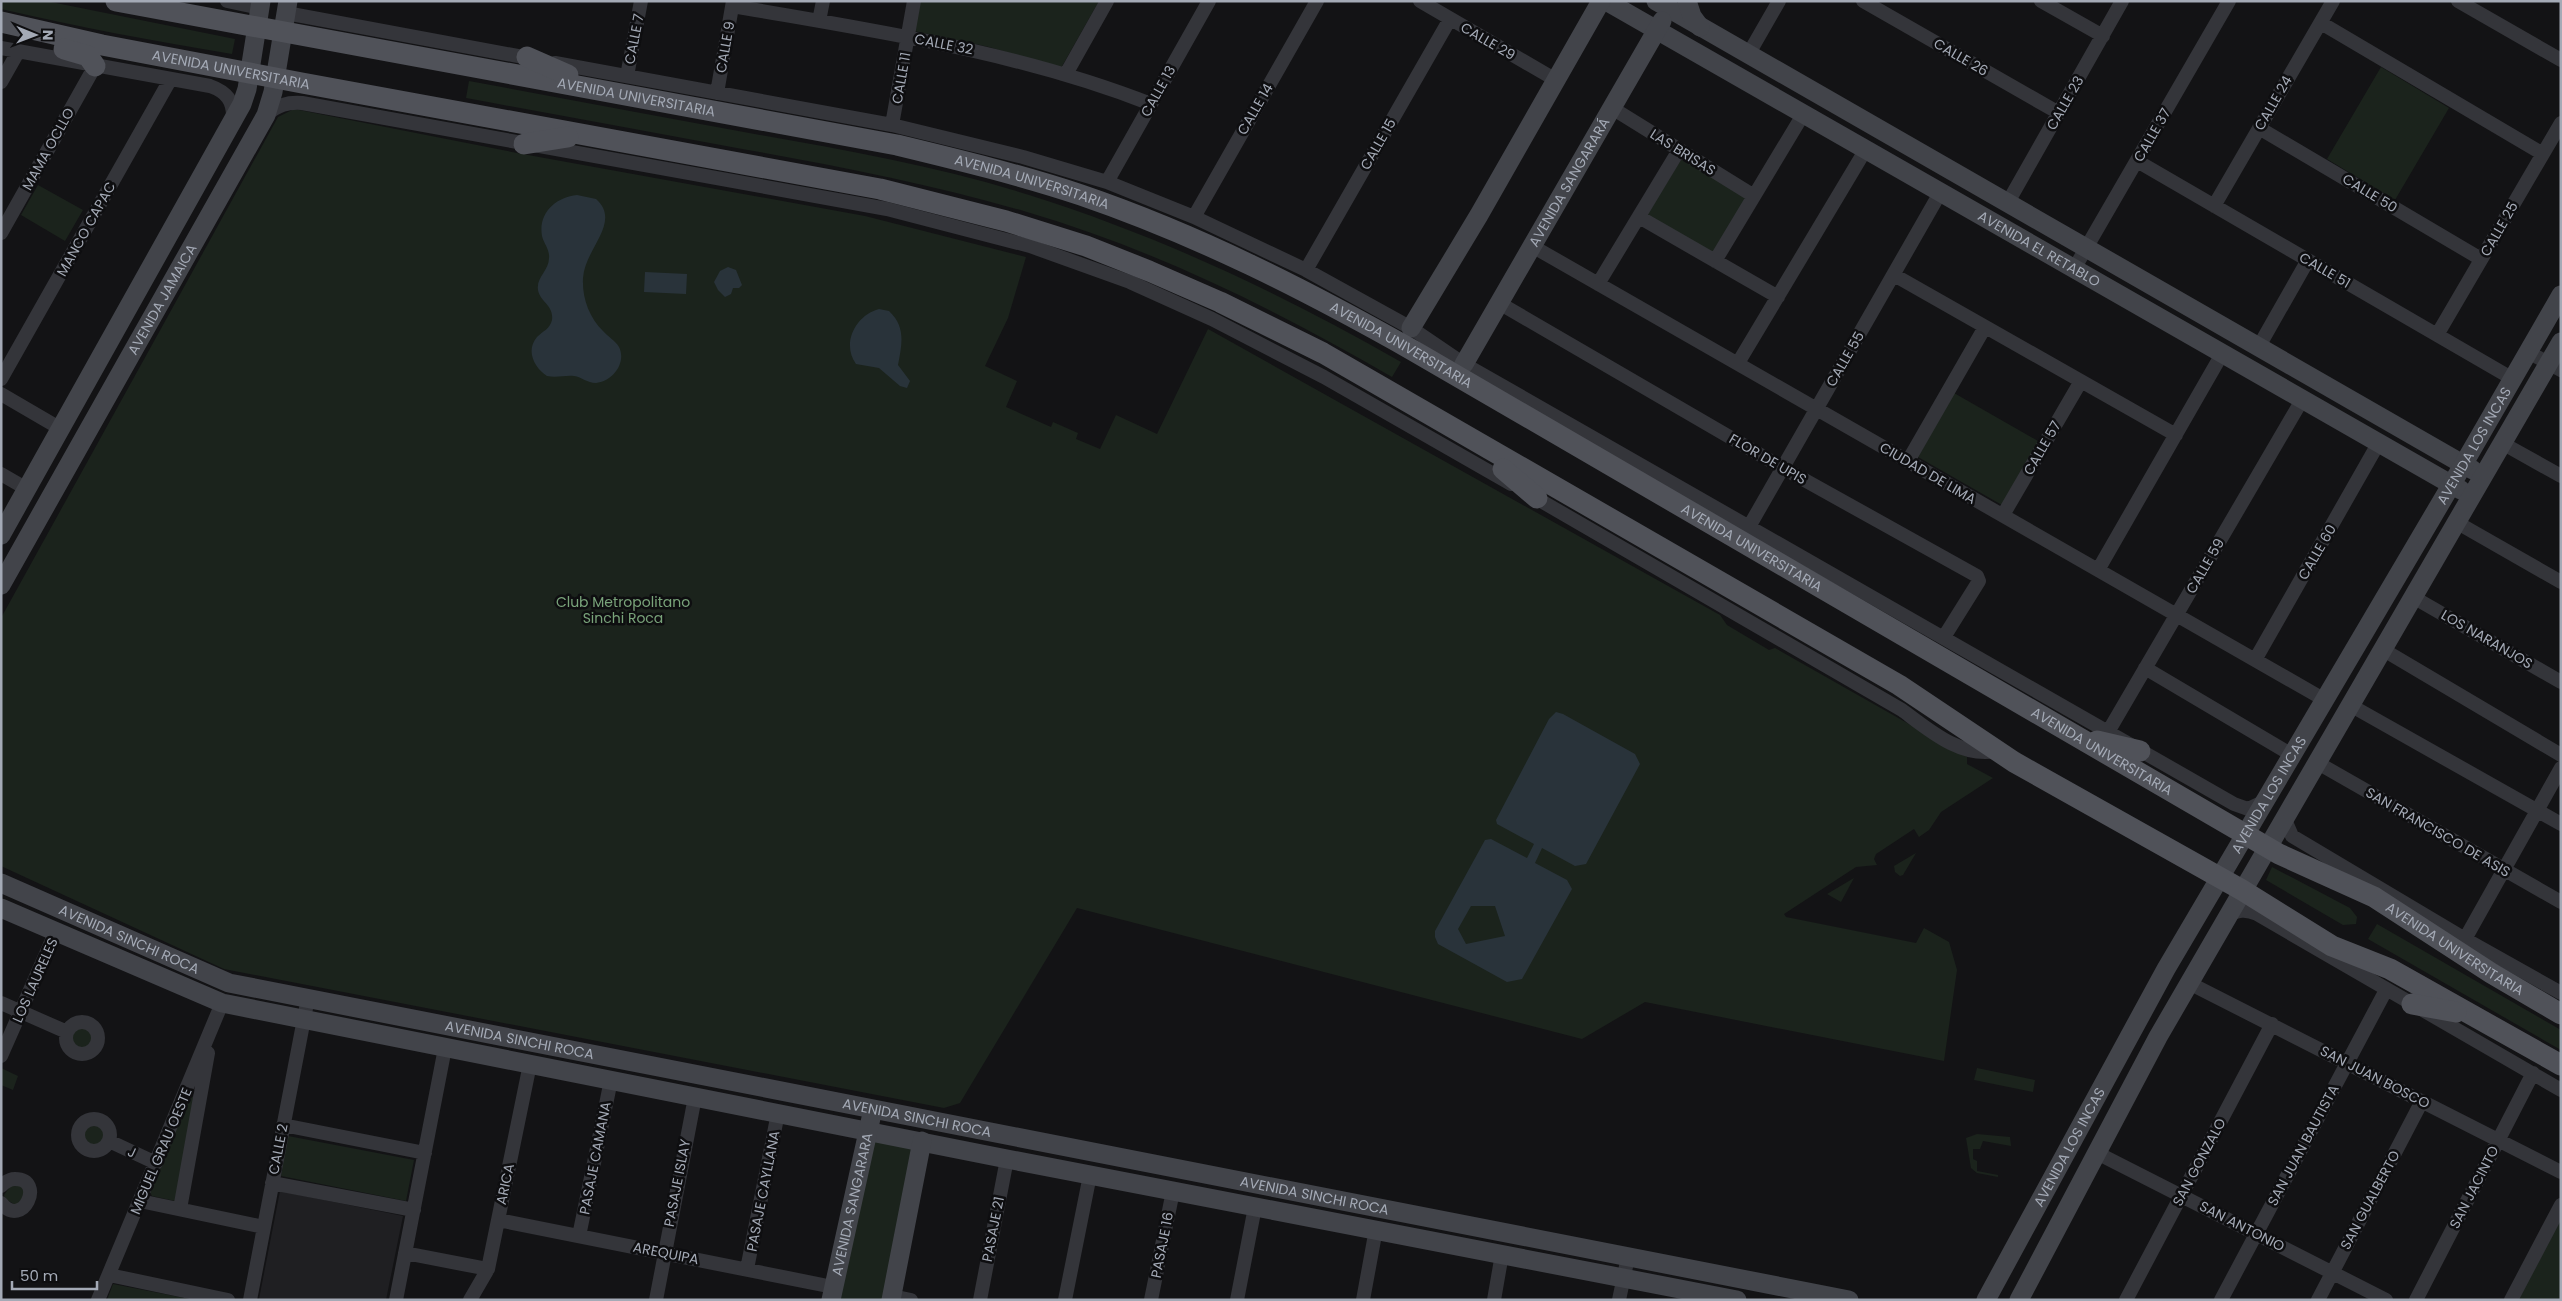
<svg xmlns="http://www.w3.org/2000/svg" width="2562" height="1301" font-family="Poppins,sans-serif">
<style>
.built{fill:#1f1f22}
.green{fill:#1b231c}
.water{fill:#29333a;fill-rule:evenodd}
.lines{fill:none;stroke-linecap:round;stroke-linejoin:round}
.street{stroke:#34353a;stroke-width:14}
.secondary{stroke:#42444a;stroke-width:19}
.primary{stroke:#505259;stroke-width:21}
.labels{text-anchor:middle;stroke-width:5;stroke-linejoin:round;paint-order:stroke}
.street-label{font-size:14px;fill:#a4aab6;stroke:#0e0e10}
.park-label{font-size:14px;fill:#79a37a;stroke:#0e0e10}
</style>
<rect width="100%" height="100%" fill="#131315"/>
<!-- built -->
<path class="built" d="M 280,1191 L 403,1216 L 386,1300 L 259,1299 Z"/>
<!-- green -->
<path class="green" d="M 1,1 L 46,1 L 235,39 L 232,54 C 154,41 78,27 1,9 Z
M 920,1 L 1099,1 L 1061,68 L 989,47 L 914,31 Z
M 2381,67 L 2449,108 L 2395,200 L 2327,159 Z
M 469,81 C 566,99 663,117 760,135 C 850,151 941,167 1029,195 C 1162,237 1280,293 1401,362 L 1392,377 C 1277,310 1156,250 1027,212 C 928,183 827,164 726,146 C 639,130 552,114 466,98 Z
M 294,109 L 517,153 L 865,216 L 1026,257 L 1008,318 L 985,366 L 1017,381 L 1006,407 L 1051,427 L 1053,422 L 1078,433 L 1076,439 L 1100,449 L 1116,415 L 1157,434 L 1208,329 L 1720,615 L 1727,625 L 1769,650 L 1775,648 L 1967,757 L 1967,764 L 1993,778 L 1941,812 L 1929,830 L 1919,837 L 1914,829 L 1876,854 L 1874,859 L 1877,865 L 1856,867 L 1784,914 L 1786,917 L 1916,943 L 1924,928 L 1949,942 L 1957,970 L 1944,1061 L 1645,1002 L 1582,1039 L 1077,908 L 960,1103 L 944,1108 L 224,969 L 1,866 L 1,618 L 278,117 Z
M 1682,158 L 1747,198 L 1712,255 L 1647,215 Z
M 38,185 L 83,210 L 65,241 L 21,215 Z
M 1954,393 L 2038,441 L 2002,505 L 1918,457 Z
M 1916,853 L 1903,875 L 1900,876 L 1895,872 L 1894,866 Z
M 2272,867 L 2350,908 L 2357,917 L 2356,924 L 2343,925 L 2266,880 Z
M 1854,878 L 1841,902 L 1827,894 Z
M 2377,924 L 2561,1030 L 2561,1050 L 2368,939 Z
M71 1037a11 11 0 1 1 22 0a11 11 0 1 1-22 0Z
M 1,1068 L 18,1076 L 13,1090 L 1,1085 Z
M 1977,1068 L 2035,1080 L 2033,1092 L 1974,1080 Z
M 189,1096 L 194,1097 L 175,1201 L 152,1196 L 149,1190 Z
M83 1135a11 11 0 1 1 22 0a11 11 0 1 1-22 0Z
M 1977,1134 L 2010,1137 L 2011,1146 L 1983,1141 L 1980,1149 L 1973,1149 L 1973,1159 L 1977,1161 L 1977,1171 L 1998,1175 L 1998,1177 L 1977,1173 L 1971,1168 L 1966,1138 Z
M 288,1136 L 414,1160 L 406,1201 L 281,1176 Z
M 872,1140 L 918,1149 L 888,1300 L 840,1300 Z
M 12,1184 L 22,1186 L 25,1196 L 16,1205 L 5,1199 L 4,1195 Z
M 2561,1219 L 2561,1300 L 2518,1300 Z
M 113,1284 L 195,1300 L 107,1300 Z"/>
<!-- water -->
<path class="water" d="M 577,195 L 596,199 C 622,222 585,248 583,278 C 582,298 589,317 603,331 C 608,337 615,340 619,347 C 627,363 612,382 596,383 C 587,383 582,377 574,376 C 565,375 557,378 547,376 C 535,368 525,351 537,337 C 543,331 550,329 552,320 C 554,305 540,302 538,290 C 536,277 549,271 549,258 C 550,250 544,244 542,236 C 538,213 556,197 577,195 Z
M 728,267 L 736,270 L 742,285 L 739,288 L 733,288 L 731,294 L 725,297 L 718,290 L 714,282 L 720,271 Z
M 645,272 L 687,274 L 686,294 L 644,292 Z
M 879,309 L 889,311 C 906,327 902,344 898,365 L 910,381 L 907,388 L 900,386 L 879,368 L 856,364 C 841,343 856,315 879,309 Z
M 1556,712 L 1563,714 L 1635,754 L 1640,764 L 1586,864 L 1575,866 L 1542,848 L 1535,863 L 1567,880 L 1572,889 L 1522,979 L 1507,982 L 1438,944 L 1435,937 L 1435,931 L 1485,840 L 1491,839 L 1527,858 L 1534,844 L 1497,824 L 1496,820 L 1549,719 ZM 1471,906 L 1495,906 L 1505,936 L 1466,944 L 1458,929 Z"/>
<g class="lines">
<!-- street -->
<path class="street" d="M 227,1 L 260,8
M 1420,1 L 1556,80
M 1863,1 L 2059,113
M 2041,1 L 2103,36
M 2458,1 L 2561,60
M 733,6 C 874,31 1016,51 1151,104
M 286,13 L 534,59
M 819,21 L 823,1
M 2321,23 L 2543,154
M 1,48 L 210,86 C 227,92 234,101 233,120
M 1748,55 L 1779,1
M 555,63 L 892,125 L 1023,157 L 1107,182 L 1194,217 L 1306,270 L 1411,328 L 1464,364 L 2234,804 L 2248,809 L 2265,801
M 1066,74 L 1107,1
M 627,76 L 641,1
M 1,82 L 18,52
M 717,93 L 733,1
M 1612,108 L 1754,196
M 266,115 C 278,105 287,102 302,103 L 887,209 L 1030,246 L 1130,282 L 1212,319 L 1324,377 L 1511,484
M 892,125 L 914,1
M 2259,128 L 2481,259
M 2137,161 L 2513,379
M 1107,182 L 1209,1
M 2007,204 L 2122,1
M 2214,206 L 2333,1
M 1194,217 L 1317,1
M 1639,217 L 1778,297
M 1,233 L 95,66
M 1532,246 L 2325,700
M 1715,261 L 1804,113
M 2074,269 L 2229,1
M 1306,270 L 1450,19
M 1894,275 L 2176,435
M 1598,284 L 1679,150
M 1499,303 L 1783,468 L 1977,576 L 1979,581 L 1944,637
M 2437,335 L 2561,123
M 2258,348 L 2308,260
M 2528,352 L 2561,370
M 1738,363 L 1866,149
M 1,379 L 170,80
M 1,394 L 61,429
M 2502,443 L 2561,476
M 1908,461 L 1985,327
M 1,474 L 27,489
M 1529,494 L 1902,710 C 1929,730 1961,758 1996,751
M 2003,515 L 2081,381
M 2456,522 L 2561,582
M 1750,525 L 1940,193
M 2098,570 L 2222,354
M 2413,597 L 2561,682
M 2382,649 L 2561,755
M 2255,660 L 2378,444
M 2145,668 L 2292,755
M 2350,705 L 2561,824
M 2108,732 L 2302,400
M 2316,762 L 2561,902
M 2287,813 L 2286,822 L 2292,836 L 2465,939 L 2561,993
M 2227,916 C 2237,910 2246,909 2257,914 L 2561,1090
M 2465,939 L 2561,768
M 2189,983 L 2561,1172
M 1,1003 L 67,1032
M66 1038a16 16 0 1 1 32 0a16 16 0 1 1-32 0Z
M 1,1056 L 56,931
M78 1135a16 16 0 1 1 32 0a16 16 0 1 1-32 0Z
M 283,1125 L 425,1153
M 109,1141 L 156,1163
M 2097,1153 L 2386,1300
M 272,1183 L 414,1210
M 1,1186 C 5,1182 9,1179 15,1179 C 46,1179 23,1230 1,1203
M 140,1201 L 264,1227
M 180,1209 L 208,1053
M 498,1220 L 833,1287
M 579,1236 L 611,1080
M 405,1253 L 488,1269
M 747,1269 L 778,1113
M 109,1275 L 228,1300
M 892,1296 L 911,1300
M 98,1300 L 222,1003
M 250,1300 L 308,998
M 396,1300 L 445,1048
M 470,1300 L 488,1269 L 530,1064
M 656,1300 L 695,1097
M 980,1300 L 1007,1159
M 1065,1300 L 1090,1175
M 1151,1300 L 1173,1191
M 1237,1300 L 1255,1207
M 1363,1300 L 1376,1229
M 1494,1300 L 1502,1254
M 1619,1300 L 1628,1257
M 2126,1300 L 2272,1024
M 2221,1300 L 2386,990
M 2318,1300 L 2422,1101
M 2416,1300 L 2533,1073
M 2511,1300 L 2561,1205"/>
<!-- secondary -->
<g class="secondary">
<path id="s1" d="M 1606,1 L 2461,490"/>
<path d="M 1656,1 L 2473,470"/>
<path d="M 1687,1 L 1692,16 L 1700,27"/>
<path d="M 1411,328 L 1479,215 L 1601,1"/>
<path id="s2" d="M 1464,364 L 1662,21"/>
<path d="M 1,535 L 242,104 L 247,89 L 261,1"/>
<path id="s3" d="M 1,585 L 266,115 L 273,92 L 288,1"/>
<path id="s4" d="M 1,883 L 229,983 L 1849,1300"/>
<path d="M 1,908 L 222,1003 L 1007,1159 L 1737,1300"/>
<path id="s5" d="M 831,1300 L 871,1118"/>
<path d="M 891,1300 L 922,1141"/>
<path id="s6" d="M 1986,1300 L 2166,969 L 2463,465 L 2561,295"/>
<path d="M 2019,1300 L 2158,1037 L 2561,342"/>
</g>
<!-- primary -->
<g class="primary">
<path id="s7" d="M 116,1 L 897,145 C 959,160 1021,175 1081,195 C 1198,235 1306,290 1414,351 L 2279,854 L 2374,897 L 2491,973 L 2561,1014"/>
<path id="s8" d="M 1,22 L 102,45 L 302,83 L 880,189 L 1006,221 L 1086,246 L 1149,271 L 1220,302 L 1323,353 L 1899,685 L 2014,762 L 2242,890 L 2332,946 L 2390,969 L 2561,1065"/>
<path d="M 64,49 L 88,56 L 95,66"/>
<path d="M 527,57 L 568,75"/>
<path d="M 524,144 L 568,137"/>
<path d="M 1503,469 L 1537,498"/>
<path d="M 2097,741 L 2140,751"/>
<path d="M 2412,1004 L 2456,1012"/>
</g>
</g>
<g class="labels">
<!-- street labels -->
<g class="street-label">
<text transform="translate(634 39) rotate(-79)" y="5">CALLE 7</text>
<text transform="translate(1488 41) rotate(30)" y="5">CALLE 29</text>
<text transform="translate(944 44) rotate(11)" y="5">CALLE 32</text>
<text transform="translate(725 47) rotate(-80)" y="5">CALLE 9</text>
<text transform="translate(1961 57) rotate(30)" y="5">CALLE 26</text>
<text dy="5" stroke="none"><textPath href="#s8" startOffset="235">AVENIDA UNIVERSITARIA</textPath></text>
<text transform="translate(901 78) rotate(-80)" y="5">CALLE 11</text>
<text transform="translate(1158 91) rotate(-61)" y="5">CALLE 13</text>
<text dy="5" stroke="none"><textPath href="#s7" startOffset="529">AVENIDA UNIVERSITARIA</textPath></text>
<text transform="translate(2065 103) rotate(-60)" y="5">CALLE 23</text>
<text transform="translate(2273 103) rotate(-60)" y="5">CALLE 24</text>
<text transform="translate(1255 109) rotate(-60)" y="5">CALLE 14</text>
<text transform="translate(2152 135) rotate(-60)" y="5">CALLE 37</text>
<text transform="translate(1378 144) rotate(-60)" y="5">CALLE 15</text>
<text transform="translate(48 149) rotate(-61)" y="5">MAMA OCLLO</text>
<text transform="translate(1683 152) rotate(32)" y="5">LAS BRISAS</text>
<text dy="5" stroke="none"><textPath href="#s7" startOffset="934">AVENIDA UNIVERSITARIA</textPath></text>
<text dy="5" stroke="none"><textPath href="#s2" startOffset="210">AVENIDA SANGARARÁ</textPath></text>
<text transform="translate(2370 193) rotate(31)" y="5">CALLE 50</text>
<text transform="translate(86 229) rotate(-61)" y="5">MANCO CAPAC</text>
<text transform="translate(2499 229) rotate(-60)" y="5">CALLE 25</text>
<text dy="5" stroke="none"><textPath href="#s1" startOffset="499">AVENIDA EL RETABLO</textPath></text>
<text transform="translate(2325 270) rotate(30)" y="5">CALLE 51</text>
<text dy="5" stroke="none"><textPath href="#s3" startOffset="328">AVENIDA JAMAICA</textPath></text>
<text dy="5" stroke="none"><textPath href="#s7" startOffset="1339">AVENIDA UNIVERSITARIA</textPath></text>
<text transform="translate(1845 359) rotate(-60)" y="5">CALLE 55</text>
<text dy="5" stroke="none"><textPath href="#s6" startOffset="984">AVENIDA LOS INCAS</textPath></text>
<text transform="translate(2042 448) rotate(-60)" y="5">CALLE 57</text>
<text transform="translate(1768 459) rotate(30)" y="5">FLOR DE UPIS</text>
<text transform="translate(1928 473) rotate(30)" y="5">CIUDAD DE LIMA</text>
<text dy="5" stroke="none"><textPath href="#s7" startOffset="1744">AVENIDA UNIVERSITARIA</textPath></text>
<text transform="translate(2317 552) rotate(-60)" y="5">CALLE 60</text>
<text transform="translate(2205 566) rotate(-60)" y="5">CALLE 59</text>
<text transform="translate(2487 639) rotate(30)" y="5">LOS NARANJOS</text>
<text dy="5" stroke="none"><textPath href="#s7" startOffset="2149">AVENIDA UNIVERSITARIA</textPath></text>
<text dy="5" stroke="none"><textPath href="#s6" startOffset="579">AVENIDA LOS INCAS</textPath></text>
<text transform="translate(2438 832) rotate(30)" y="5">SAN FRANCISCO DE ASIS</text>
<text dy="5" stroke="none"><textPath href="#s4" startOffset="140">AVENIDA SINCHI ROCA</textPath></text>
<text dy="5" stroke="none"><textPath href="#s7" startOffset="2554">AVENIDA UNIVERSITARIA</textPath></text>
<text transform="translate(35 980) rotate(-66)" y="5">LOS LAURELES</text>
<text dy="5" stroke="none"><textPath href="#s4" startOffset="545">AVENIDA SINCHI ROCA</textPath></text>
<text transform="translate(2375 1077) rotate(27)" y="5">SAN JUAN BOSCO</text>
<text dy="5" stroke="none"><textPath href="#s4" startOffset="950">AVENIDA SINCHI ROCA</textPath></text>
<text transform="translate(2303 1145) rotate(-62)" y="5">SAN JUAN BAUTISTA</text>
<text dy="5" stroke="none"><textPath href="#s6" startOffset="174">AVENIDA LOS INCAS</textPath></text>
<text transform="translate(278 1149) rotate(-79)" y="5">CALLE 2</text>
<text transform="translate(161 1151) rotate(-67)" y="5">MIGUEL GRAU OESTE</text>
<text transform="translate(132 1152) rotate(25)" y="5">J</text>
<text transform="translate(595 1158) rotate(-79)" y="5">PASAJE CAMANA</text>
<text transform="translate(2199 1162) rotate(-62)" y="5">SAN GONZALO</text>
<text transform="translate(677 1183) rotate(-79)" y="5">PASAJE ISLAY</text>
<text transform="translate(505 1184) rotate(-78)" y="5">ARICA</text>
<text transform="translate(2474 1187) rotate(-63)" y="5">SAN JACINTO</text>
<text transform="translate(763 1191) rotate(-79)" y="5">PASAJE CAYLLANA</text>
<text dy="5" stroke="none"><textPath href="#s4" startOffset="1355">AVENIDA SINCHI ROCA</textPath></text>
<text transform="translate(2370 1200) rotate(-62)" y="5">SAN GUALBERTO</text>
<text dy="5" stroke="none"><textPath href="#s5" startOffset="98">AVENIDA SANGARARA</textPath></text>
<text transform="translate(2242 1226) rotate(27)" y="5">SAN ANTONIO</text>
<text transform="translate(993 1229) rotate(-79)" y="5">PASAJE 21</text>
<text transform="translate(1162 1245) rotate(-79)" y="5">PASAJE 16</text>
<text transform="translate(666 1253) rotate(11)" y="5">AREQUIPA</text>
</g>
<!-- park labels -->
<g class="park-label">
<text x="623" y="607">Club Metropolitano<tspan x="623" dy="16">Sinchi Roca</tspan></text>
</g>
</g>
<!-- border -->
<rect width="2562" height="1301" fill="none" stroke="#a4aab6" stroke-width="5"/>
<!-- north arrow -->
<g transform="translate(35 35) rotate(91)" stroke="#0e0e10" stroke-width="4" paint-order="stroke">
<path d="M0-4L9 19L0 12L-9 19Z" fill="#a4aab6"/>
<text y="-8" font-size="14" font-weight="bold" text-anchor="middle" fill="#a4aab6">N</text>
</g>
<!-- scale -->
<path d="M12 1281v8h85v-8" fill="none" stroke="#a4aab6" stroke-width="2.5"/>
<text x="20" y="1281" font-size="15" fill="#a4aab6" stroke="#0e0e10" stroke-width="4" paint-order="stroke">50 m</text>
</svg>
